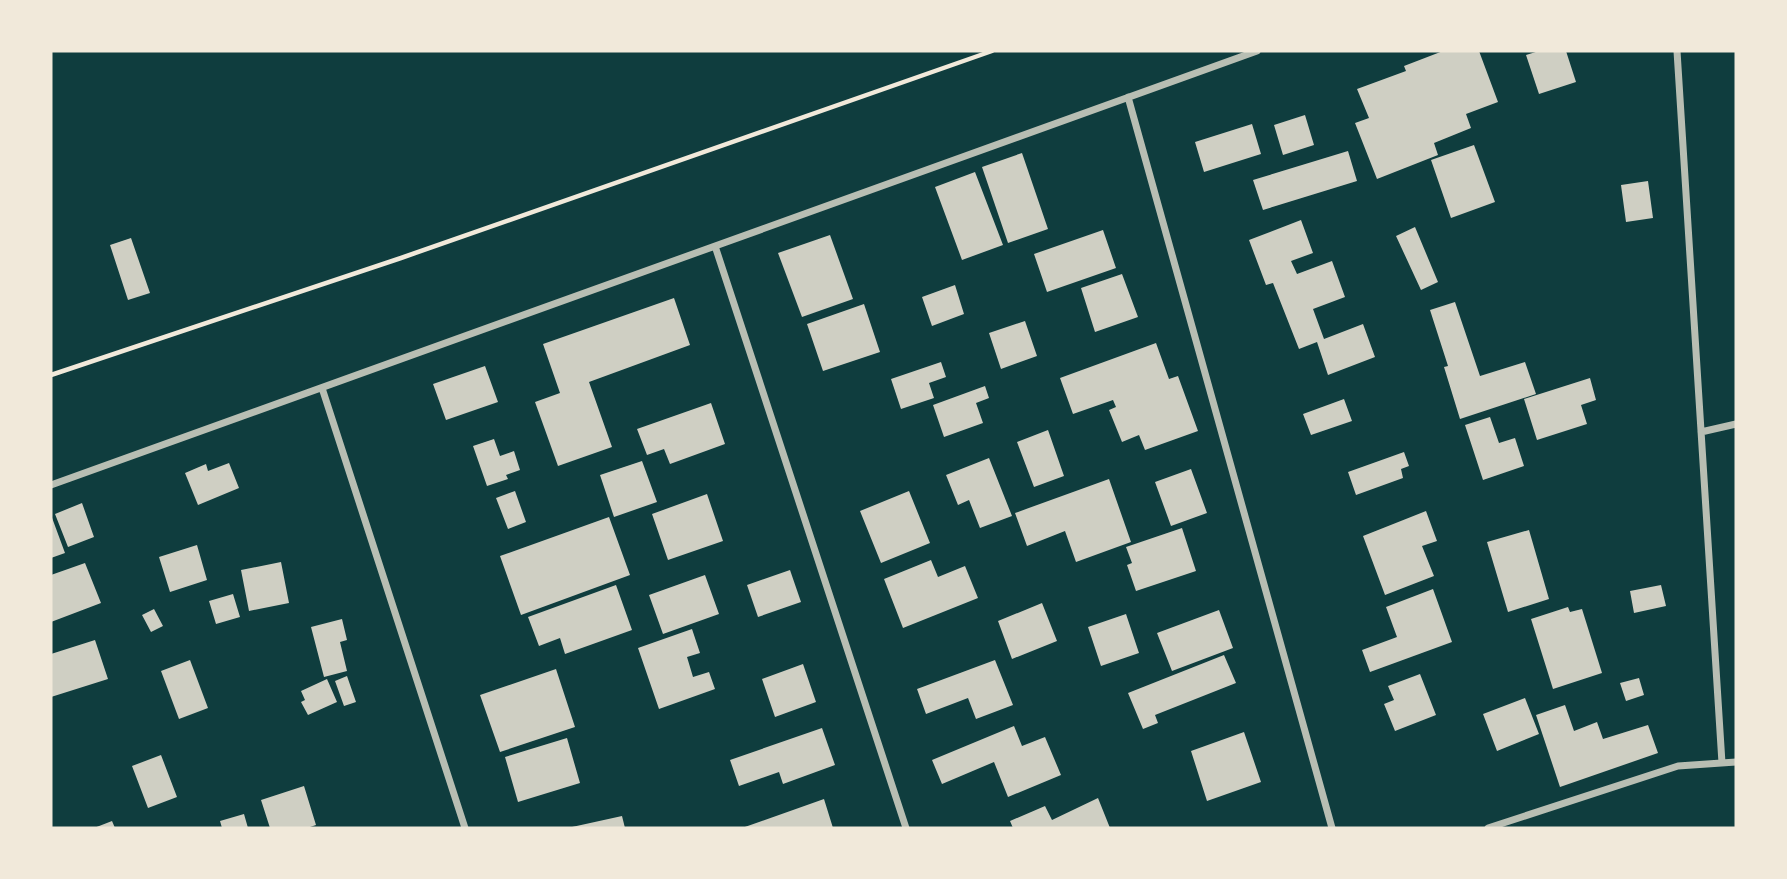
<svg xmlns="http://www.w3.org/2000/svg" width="1787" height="879" font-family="'Alegreya Sans',sans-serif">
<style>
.building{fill:#cfcfc3}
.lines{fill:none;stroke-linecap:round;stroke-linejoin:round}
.path{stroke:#f1e9da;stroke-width:4.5}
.minor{stroke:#b8beb3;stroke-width:7}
</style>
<rect width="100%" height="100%" fill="#0f3d3e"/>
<!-- building -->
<path class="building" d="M 1443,51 L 1479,51 L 1498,102 L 1466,114 L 1471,128 L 1434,143 L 1438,155 L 1377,179 L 1355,123 L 1369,118 L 1357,89 L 1406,71 L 1404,66 Z
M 1539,51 L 1566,51 L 1576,82 L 1539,94 L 1526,55 Z
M 1305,115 L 1314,145 L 1283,155 L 1274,125 Z
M 1252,124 L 1261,154 L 1204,172 L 1195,142 Z
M 1474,145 L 1495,202 L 1451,218 L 1431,160 Z
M 1348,151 L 1357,181 L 1263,210 L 1253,180 Z
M 1022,153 L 1048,229 L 1008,243 L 982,167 Z
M 975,172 L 1003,245 L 962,260 L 935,187 Z
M 1648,181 L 1653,218 L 1626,222 L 1621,185 Z
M 1301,220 L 1313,253 L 1291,261 L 1297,274 L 1332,261 L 1345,297 L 1313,309 L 1324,339 L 1363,324 L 1375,357 L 1328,375 L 1317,342 L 1299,349 L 1273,283 L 1266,285 L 1249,240 Z
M 1415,227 L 1438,282 L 1421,290 L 1396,236 Z
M 1103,230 L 1116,268 L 1047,292 L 1034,254 Z
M 830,235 L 853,299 L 802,317 L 778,253 Z
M 131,238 L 150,293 L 128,300 L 110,245 Z
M 1122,274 L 1138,317 L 1095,332 L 1081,288 Z
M 955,285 L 964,314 L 932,326 L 922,297 Z
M 674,298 L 690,345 L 589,382 L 612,447 L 558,466 L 535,402 L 560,393 L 543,344 Z
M 1455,302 L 1480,376 L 1525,362 L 1536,394 L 1460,419 L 1444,367 L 1448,366 L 1430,310 Z
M 864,304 L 880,352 L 823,371 L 807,324 Z
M 1025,321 L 1037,356 L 1001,369 L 989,333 Z
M 1156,343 L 1169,379 L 1178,376 L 1198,431 L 1145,450 L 1139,435 L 1122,442 L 1109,410 L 1116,407 L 1113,400 L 1073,414 L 1060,378 Z
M 941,362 L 946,377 L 929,383 L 934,398 L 901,409 L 891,379 Z
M 485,366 L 498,402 L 446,420 L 433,384 Z
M 1590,378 L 1596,400 L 1581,405 L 1587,424 L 1537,440 L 1524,399 Z
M 985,386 L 989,398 L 976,403 L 983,423 L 944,437 L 933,405 Z
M 1344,399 L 1352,421 L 1311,435 L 1303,414 Z
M 711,403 L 725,444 L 670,464 L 664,449 L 647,455 L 637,429 Z
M 1490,417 L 1499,443 L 1515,438 L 1524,466 L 1483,480 L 1465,425 Z
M 1048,430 L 1064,476 L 1034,487 L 1017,442 Z
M 494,439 L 500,456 L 514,451 L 520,470 L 506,475 L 508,479 L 487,486 L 473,446 Z
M 1404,452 L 1409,466 L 1401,469 L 1403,478 L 1356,495 L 1348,472 Z
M 989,458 L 1012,516 L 980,528 L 969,500 L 958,505 L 946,475 Z
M 642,461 L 657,502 L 614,517 L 600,475 Z
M 229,463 L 239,488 L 198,505 L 185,473 L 206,464 L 208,471 Z
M 1191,469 L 1207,513 L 1171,526 L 1155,482 Z
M 1109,479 L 1131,542 L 1076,562 L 1065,531 L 1027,546 L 1015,513 Z
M 515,491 L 526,522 L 508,529 L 496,498 Z
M 909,491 L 930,543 L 881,563 L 860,511 Z
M 707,494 L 723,541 L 668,560 L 652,514 Z
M 82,503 L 94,537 L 68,547 L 55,514 Z
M 1426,511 L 1437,541 L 1422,546 L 1434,576 L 1385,595 L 1363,536 Z
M 51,515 L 65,553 L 51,558 Z
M 609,517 L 630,575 L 521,615 L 500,556 Z
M 1182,528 L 1196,571 L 1136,591 L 1127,565 L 1132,563 L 1126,547 Z
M 1529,530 L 1549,599 L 1508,612 L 1487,542 Z
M 197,545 L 207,580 L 170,592 L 159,557 Z
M 931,560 L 938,577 L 965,566 L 978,598 L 903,628 L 884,579 Z
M 281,562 L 289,603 L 249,611 L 241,570 Z
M 85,563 L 101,603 L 51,622 L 51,575 Z
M 790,570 L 801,602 L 758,617 L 747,585 Z
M 705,575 L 719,614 L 663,634 L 649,595 Z
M 616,585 L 632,630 L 565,654 L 560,638 L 539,646 L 528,617 Z
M 1661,585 L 1666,606 L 1634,613 L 1630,591 Z
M 1433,589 L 1452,642 L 1370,672 L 1362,650 L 1397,637 L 1386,607 Z
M 233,594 L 240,617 L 216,624 L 209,601 Z
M 1042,603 L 1057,641 L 1012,659 L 998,621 Z
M 1568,607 L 1570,612 L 1582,609 L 1602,673 L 1553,689 L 1531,619 Z
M 154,609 L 163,626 L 151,632 L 142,615 Z
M 1219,610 L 1233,648 L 1172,671 L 1157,633 Z
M 1126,614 L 1139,653 L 1101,666 L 1088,627 Z
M 342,619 L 347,640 L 340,642 L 347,671 L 324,677 L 311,627 Z
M 692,629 L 700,653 L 687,657 L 693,677 L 709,672 L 715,689 L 659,709 L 638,648 Z
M 95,640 L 108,679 L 51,697 L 51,654 Z
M 1224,655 L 1236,683 L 1155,715 L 1158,723 L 1143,729 L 1128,693 Z
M 190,660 L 208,708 L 179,719 L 161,671 Z
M 995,660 L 1013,705 L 976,719 L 968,698 L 926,714 L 917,689 Z
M 803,664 L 816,702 L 775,717 L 762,679 Z
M 556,669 L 575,727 L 500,752 L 480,695 Z
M 1420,674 L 1436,715 L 1395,731 L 1384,704 L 1394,700 L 1388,686 Z
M 347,676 L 356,702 L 344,706 L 335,681 Z
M 1639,678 L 1644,695 L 1626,701 L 1620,683 Z
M 327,679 L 337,702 L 308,715 L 301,702 L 305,700 L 301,691 Z
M 1525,698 L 1539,734 L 1497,751 L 1483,714 Z
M 1565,705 L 1574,731 L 1597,722 L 1603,739 L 1648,725 L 1658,753 L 1560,787 L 1536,715 Z
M 1014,726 L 1022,746 L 1045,737 L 1061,775 L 1008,797 L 994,762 L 942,784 L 932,760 Z
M 822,728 L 835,765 L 783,784 L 779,772 L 739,786 L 730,760 Z
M 1244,732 L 1261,782 L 1207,801 L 1191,751 Z
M 567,738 L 580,783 L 518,802 L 505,757 Z
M 161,755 L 177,797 L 148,808 L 132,766 Z
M 304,786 L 316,825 L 307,828 L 270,828 L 261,800 Z
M 1098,798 L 1110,828 L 1013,828 L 1010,821 L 1045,806 L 1052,820 Z
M 824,799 L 833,828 L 742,828 Z
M 244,814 L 248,828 L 222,828 L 220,821 Z
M 622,816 L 625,828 L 572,828 L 572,827 Z
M 112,821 L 115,828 L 94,828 Z"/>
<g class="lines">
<!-- path -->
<path class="path" d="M 51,375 L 401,258 L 992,51"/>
<!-- minor -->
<path class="minor" d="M 1677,51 L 1722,763
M 1128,97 L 1332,828
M 715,246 L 906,828
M 322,388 L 465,828
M 1701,432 L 1736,424
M 51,485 L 1257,51
M 1488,828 L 1678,766 L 1736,762"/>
</g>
<!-- border -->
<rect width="1787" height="879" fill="none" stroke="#f1e9da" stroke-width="105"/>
</svg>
